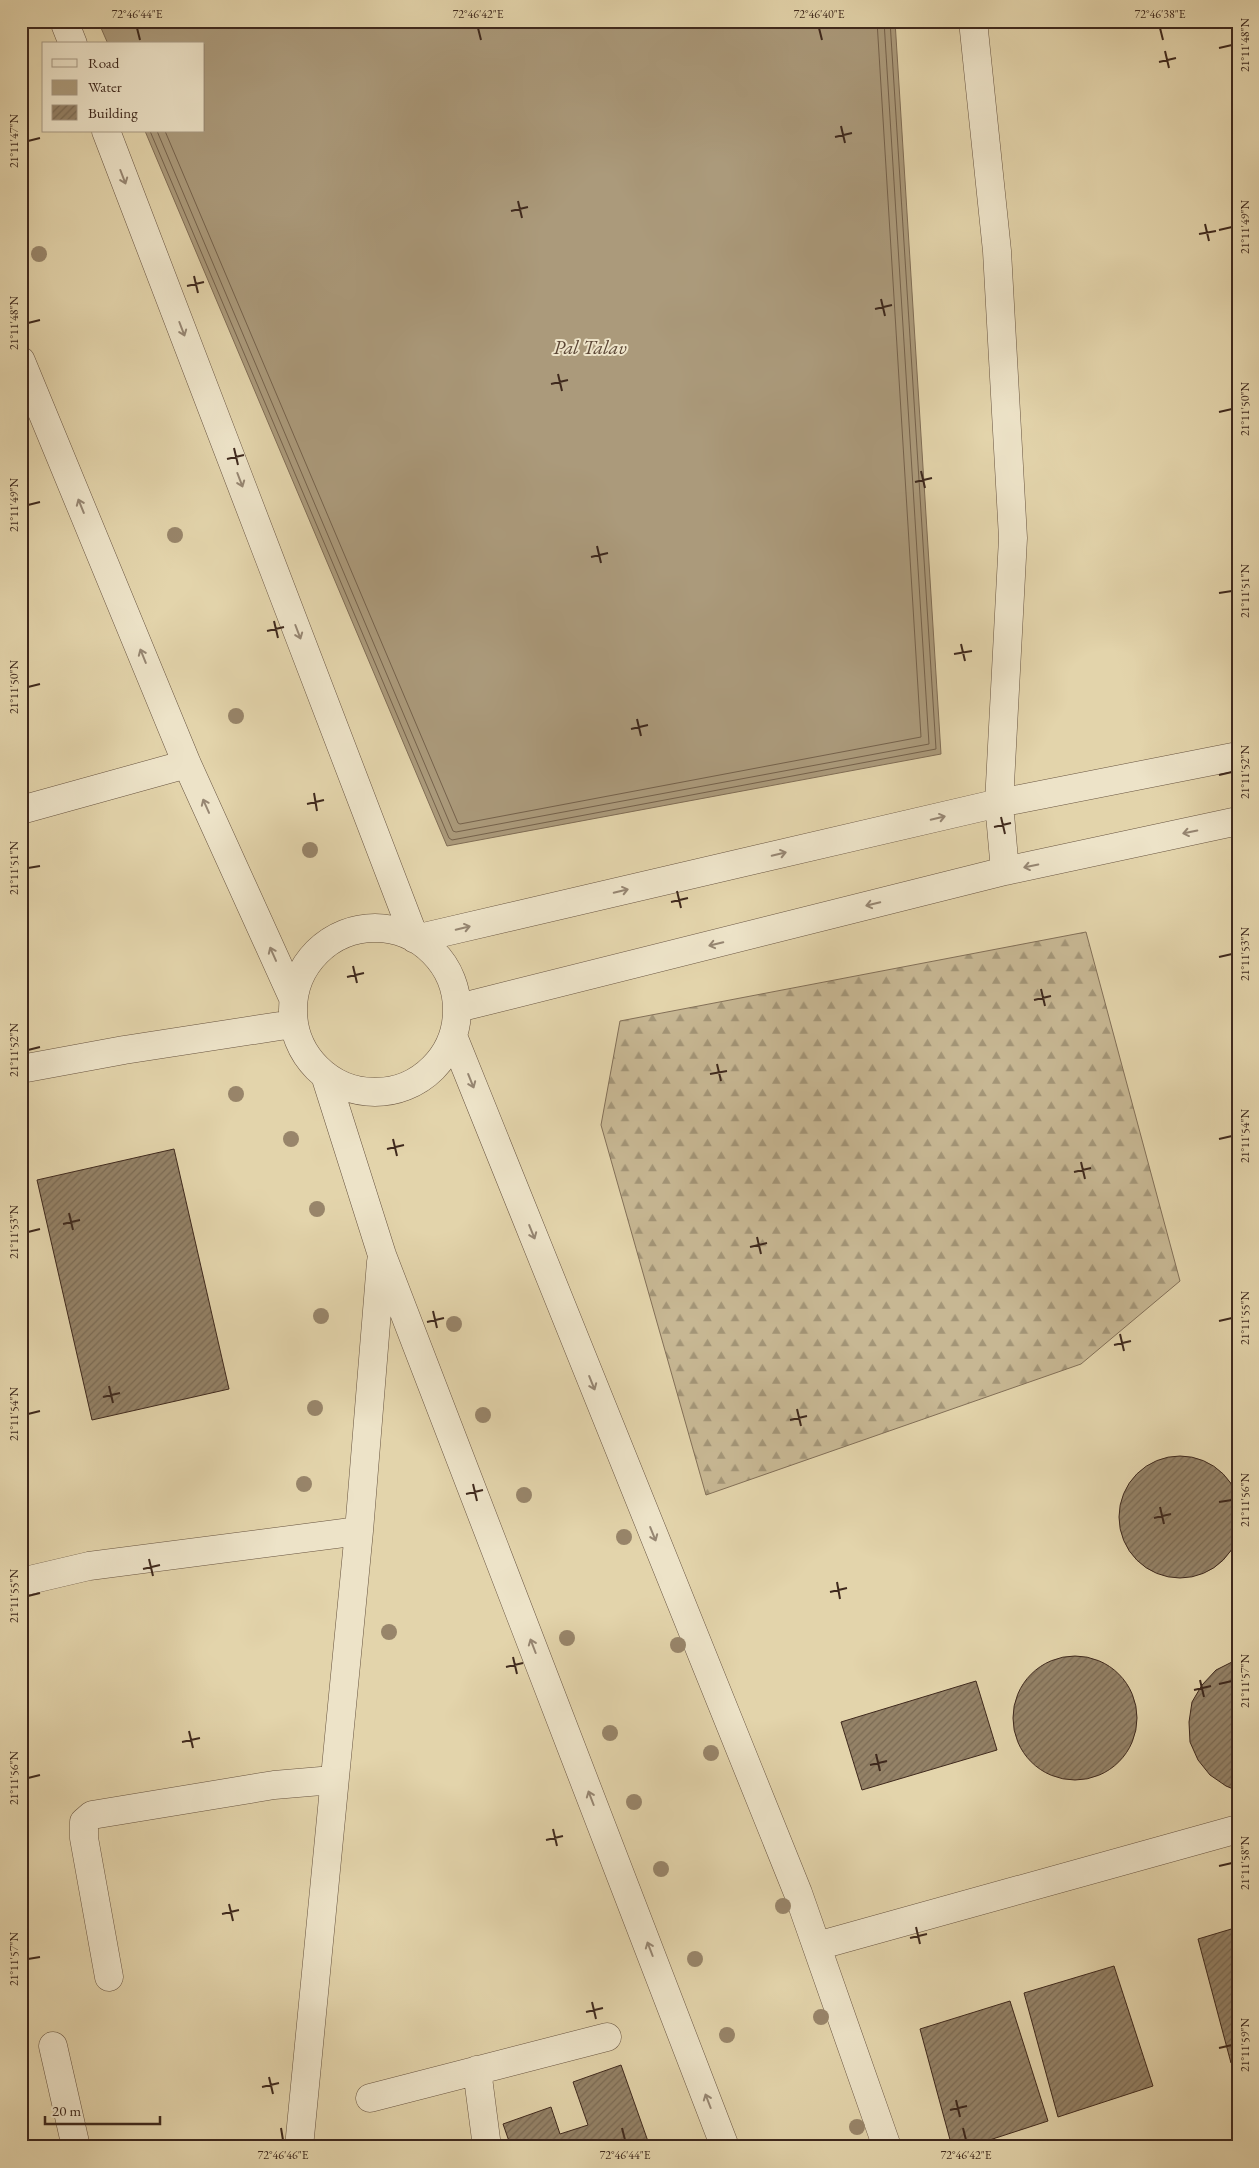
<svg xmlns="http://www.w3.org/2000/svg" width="1259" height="2168" font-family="'EB Garamond',serif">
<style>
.forest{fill:url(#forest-firs);stroke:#837058}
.water{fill:#ab9a7b;stroke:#806d55}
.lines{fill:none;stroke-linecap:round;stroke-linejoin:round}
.shore{stroke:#75624c;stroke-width:1}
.building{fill:url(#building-hatch);stroke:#3f291d}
.minor-casing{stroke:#685440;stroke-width:29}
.minor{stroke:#ede3c8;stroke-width:28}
.tree{fill:#98856a}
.oneway{stroke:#968672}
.ticks{fill:none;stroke:#3f291d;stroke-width:2}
.labels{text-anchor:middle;stroke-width:4;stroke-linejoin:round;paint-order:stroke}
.water-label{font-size:20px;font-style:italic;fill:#5a4534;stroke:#ede3c8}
.neatline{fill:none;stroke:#3f291d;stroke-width:2}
.ticks-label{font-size:12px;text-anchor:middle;fill:#3f291d}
</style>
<defs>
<pattern id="forest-firs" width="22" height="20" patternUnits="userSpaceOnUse" patternTransform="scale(1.25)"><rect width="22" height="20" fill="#c7b793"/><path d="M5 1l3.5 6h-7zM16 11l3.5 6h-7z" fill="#a39577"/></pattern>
<pattern id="building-hatch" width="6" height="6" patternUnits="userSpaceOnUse" patternTransform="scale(1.25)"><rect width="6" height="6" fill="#948267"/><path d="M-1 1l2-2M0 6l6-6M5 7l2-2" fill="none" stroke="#7a6a54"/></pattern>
</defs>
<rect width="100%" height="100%" fill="#e3d4ab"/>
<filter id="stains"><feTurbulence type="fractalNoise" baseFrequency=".004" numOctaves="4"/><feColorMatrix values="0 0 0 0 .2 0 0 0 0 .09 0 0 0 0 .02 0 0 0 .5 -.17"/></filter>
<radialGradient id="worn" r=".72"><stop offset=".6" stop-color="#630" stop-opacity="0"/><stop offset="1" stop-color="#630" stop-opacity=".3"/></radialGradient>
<!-- forest -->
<path class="forest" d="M 1086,932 L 1180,1281 L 1081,1364 L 706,1495 L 601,1125 L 620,1021 Z"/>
<!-- water -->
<path class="water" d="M 98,21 L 895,21 L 941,754 L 447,846 L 145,131 L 204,131 L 204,44 L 108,44 Z"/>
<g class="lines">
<!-- shore -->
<path class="shore" d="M 150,131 L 449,838 L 452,840 L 936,749 L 890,21
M 157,131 L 453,831 L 456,832 L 929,744 L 884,21
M 165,131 L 458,823 L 460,824 L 921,737 L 877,21"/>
</g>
<!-- building -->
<path class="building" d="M 174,1149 L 229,1389 L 92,1420 L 37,1180 Z
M1119 1517a61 61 0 1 1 122 0a61 61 0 1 1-122 0Z
M1013 1718a62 62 0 1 1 124 0a62 62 0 1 1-124 0Z
M 1238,1659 L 1238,1791 L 1226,1786 L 1210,1775 L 1198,1760 L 1190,1742 L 1189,1722 L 1192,1702 L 1202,1685 L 1216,1670 Z
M 976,1681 L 997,1750 L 862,1790 L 841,1722 Z
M 1238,1927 L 1238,2061 L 1231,2063 L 1198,1939 Z
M 1114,1966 L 1153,2086 L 1058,2117 L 1024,1993 Z
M 1010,2001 L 1048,2121 L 968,2147 L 952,2147 L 920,2029 Z
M 621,2065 L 650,2147 L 511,2147 L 503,2124 L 551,2107 L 560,2134 L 588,2125 L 573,2082 Z"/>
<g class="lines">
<!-- minor casing -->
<g class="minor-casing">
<path id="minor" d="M 64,21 L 73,44
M 973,21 L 997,251 L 1013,538 L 999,803 L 1005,871
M 106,131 L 415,939 L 999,803 L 1238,756
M 21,361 L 187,764 L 293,998
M 21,810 L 187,764
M293 1010a82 82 0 1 1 164 0a82 82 0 1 1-164 0Z
M 458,1008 L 1005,871 L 1238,821
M 453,1036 L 798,1893 L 887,2147
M 21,1069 L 124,1050 L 293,1024
M 325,1075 L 382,1255 L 725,2147
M 21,1582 L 89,1566 L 359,1531
M 817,1946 L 1238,1829
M 109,1977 L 84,1838 L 84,1822 L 92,1815 L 274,1785 L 333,1780
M 53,2046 L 76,2147
M 477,2070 L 487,2147
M 370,2098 L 607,2037
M 299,2147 L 359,1531 L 381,1262"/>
</g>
<!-- minor -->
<use href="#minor" class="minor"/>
</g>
<!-- trees -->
<g class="tree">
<circle cx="39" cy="254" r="8"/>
<circle cx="175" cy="535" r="8"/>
<circle cx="236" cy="716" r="8"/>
<circle cx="310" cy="850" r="8"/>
<circle cx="236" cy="1094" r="8"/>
<circle cx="291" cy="1139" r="8"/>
<circle cx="317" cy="1209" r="8"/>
<circle cx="321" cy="1316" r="8"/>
<circle cx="454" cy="1324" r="8"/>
<circle cx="315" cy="1408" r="8"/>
<circle cx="483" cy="1415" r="8"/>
<circle cx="304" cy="1484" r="8"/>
<circle cx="524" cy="1495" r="8"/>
<circle cx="624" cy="1537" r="8"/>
<circle cx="389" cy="1632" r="8"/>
<circle cx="567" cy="1638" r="8"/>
<circle cx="678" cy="1645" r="8"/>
<circle cx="610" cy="1733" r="8"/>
<circle cx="711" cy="1753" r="8"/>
<circle cx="634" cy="1802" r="8"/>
<circle cx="661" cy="1869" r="8"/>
<circle cx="783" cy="1906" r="8"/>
<circle cx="695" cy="1959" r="8"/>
<circle cx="821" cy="2017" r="8"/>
<circle cx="727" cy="2035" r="8"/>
<circle cx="857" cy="2127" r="8"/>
</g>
<!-- one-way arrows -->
<defs><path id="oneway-shaft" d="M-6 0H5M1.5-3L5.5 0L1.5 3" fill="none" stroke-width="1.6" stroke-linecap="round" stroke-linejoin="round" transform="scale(1.25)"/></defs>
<g class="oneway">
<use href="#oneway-shaft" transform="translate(123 177) rotate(69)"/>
<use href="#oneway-shaft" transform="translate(182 329) rotate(69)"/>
<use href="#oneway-shaft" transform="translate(240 480) rotate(69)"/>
<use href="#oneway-shaft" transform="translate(81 506) rotate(-112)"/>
<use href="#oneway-shaft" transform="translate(298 632) rotate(69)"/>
<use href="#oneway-shaft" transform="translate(143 656) rotate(-112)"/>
<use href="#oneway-shaft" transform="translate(206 806) rotate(-114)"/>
<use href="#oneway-shaft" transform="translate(938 818) rotate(-13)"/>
<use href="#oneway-shaft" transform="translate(1190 832) rotate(168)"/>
<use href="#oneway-shaft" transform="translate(779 854) rotate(-13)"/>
<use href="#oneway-shaft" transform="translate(1031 866) rotate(168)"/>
<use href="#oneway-shaft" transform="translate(621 891) rotate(-13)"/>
<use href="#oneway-shaft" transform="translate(873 904) rotate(166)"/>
<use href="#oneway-shaft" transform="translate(463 928) rotate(-13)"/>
<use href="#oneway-shaft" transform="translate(716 944) rotate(166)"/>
<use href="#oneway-shaft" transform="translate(273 954) rotate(-114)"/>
<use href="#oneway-shaft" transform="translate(471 1081) rotate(68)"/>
<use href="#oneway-shaft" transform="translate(532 1232) rotate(68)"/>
<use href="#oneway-shaft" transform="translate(592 1383) rotate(68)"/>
<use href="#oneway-shaft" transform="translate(653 1534) rotate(68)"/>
<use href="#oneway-shaft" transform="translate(533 1646) rotate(-111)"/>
<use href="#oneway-shaft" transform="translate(591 1798) rotate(-111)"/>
<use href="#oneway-shaft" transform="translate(650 1949) rotate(-111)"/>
<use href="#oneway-shaft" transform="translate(708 2101) rotate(-111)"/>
</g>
<!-- ticks -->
<path class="ticks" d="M 137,28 L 140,40M 478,28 L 481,40M 819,28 L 822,40M 1160,28 L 1163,40M 1219,48 L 1232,45M 1165,51 L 1169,68M 1159,62 L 1176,58M 841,126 L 845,143M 835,137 L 852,133M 28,141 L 40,138M 518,201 L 522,218M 511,211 L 528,207M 1205,224 L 1209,241M 1219,230 L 1232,227M 1199,234 L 1216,231M 194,276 L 198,293M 187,286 L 204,282M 881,299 L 885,316M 875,309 L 892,305M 28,323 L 40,320M 558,374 L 562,391M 551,384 L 568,380M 1219,412 L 1232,409M 234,448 L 238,465M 227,459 L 244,455M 921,471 L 925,488M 915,482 L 932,478M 28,505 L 40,502M 597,546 L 601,563M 591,557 L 608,553M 1219,593 L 1232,591M 274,621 L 278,638M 267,631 L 284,627M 961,644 L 965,661M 954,654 L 972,651M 28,687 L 40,684M 637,719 L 641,736M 631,729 L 648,725M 1219,775 L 1232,772M 314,793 L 317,811M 307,804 L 324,800M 1001,817 L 1005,834M 994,827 L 1011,823M 28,868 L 40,866M 677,891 L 681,908M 671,902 L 688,898M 1219,957 L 1232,954M 353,966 L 357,983M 347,977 L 364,973M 1041,989 L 1045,1006M 1034,1000 L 1051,996M 28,1050 L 40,1047M 717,1064 L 721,1081M 710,1074 L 727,1071M 393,1139 L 397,1156M 1219,1139 L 1232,1136M 387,1149 L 404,1145M 1081,1162 L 1085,1179M 1074,1172 L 1091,1168M 69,1213 L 73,1230M 63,1224 L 80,1220M 28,1232 L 40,1229M 757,1237 L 761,1254M 750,1247 L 767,1243M 433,1311 L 437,1328M 1219,1321 L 1232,1318M 427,1322 L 444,1318M 1120,1334 L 1124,1351M 1114,1345 L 1131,1341M 109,1386 L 113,1403M 103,1397 L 120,1393M 797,1409 L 801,1426M 28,1414 L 40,1411M 790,1420 L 807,1416M 473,1484 L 477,1501M 466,1494 L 483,1490M 1219,1502 L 1232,1500M 1160,1507 L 1164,1524M 1154,1518 L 1171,1514M 149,1559 L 153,1576M 143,1569 L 160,1565M 837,1582 L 840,1599M 830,1592 L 847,1588M 28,1596 L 40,1593M 513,1657 L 517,1674M 506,1667 L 523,1663M 1200,1680 L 1204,1697M 1219,1684 L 1232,1681M 1194,1690 L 1211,1686M 189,1731 L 193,1748M 182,1742 L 200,1738M 876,1754 L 880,1771M 870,1765 L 887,1761M 28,1778 L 40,1775M 553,1829 L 557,1846M 546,1840 L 563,1836M 1219,1866 L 1232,1863M 229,1904 L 233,1921M 222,1914 L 239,1910M 916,1927 L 920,1944M 910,1938 L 927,1934M 28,1959 L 40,1957M 592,2002 L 596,2019M 586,2012 L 603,2008M 1219,2048 L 1232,2045M 269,2077 L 273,2094M 262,2087 L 279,2083M 956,2100 L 960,2117M 950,2110 L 967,2106M 281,2128 L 283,2140M 622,2128 L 625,2140M 963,2128 L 966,2140"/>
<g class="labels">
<!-- water labels -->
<g class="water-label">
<text x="590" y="354">Pal Talav</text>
</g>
</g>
<!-- margin -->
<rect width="1259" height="2168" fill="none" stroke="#e3d4ab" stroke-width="55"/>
<!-- legend -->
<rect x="42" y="42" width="162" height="90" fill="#ede3c8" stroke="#a79984"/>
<rect x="52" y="59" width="25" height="8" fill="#ede3c8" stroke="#a79984"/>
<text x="88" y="68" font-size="15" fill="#3f291d">Road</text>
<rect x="52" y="80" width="25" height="15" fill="#ab9a7b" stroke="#a79984"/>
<text x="88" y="92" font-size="15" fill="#3f291d">Water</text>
<rect x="52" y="105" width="25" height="15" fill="url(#building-hatch)" stroke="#a79984"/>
<text x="88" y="118" font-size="15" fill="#3f291d">Building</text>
<!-- scale -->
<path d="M45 2116v8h115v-8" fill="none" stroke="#3f291d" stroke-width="2.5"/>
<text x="52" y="2116" font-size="15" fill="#3f291d" stroke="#ede3c8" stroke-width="4" paint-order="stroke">20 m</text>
<rect x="28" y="28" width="1204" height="2112" class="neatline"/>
<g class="ticks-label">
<text x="137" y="18">72°46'44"E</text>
<text x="478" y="18">72°46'42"E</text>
<text x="819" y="18">72°46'40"E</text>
<text x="1160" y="18">72°46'38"E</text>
<text transform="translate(1245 45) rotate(-90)" y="4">21°11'48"N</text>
<text transform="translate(14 141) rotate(-90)" y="4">21°11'47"N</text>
<text transform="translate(1245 227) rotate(-90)" y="4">21°11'49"N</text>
<text transform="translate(14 323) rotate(-90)" y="4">21°11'48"N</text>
<text transform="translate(1245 409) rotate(-90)" y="4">21°11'50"N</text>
<text transform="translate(14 505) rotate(-90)" y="4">21°11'49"N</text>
<text transform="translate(1245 591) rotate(-90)" y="4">21°11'51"N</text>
<text transform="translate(14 687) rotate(-90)" y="4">21°11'50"N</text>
<text transform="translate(1245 772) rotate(-90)" y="4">21°11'52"N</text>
<text transform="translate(14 868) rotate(-90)" y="4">21°11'51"N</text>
<text transform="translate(1245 954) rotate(-90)" y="4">21°11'53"N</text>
<text transform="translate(14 1050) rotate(-90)" y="4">21°11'52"N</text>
<text transform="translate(1245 1136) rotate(-90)" y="4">21°11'54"N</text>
<text transform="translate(14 1232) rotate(-90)" y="4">21°11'53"N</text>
<text transform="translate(1245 1318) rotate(-90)" y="4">21°11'55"N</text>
<text transform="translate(14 1414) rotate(-90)" y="4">21°11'54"N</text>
<text transform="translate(1245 1500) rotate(-90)" y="4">21°11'56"N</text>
<text transform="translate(14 1596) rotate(-90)" y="4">21°11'55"N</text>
<text transform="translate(1245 1681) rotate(-90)" y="4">21°11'57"N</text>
<text transform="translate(14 1778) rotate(-90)" y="4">21°11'56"N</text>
<text transform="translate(1245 1863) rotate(-90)" y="4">21°11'58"N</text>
<text transform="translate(14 1959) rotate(-90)" y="4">21°11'57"N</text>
<text transform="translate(1245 2045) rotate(-90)" y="4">21°11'59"N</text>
<text x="283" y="2159">72°46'46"E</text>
<text x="625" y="2159">72°46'44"E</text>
<text x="966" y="2159">72°46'42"E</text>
</g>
<rect width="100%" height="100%" filter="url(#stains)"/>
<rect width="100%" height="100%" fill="url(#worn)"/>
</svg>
